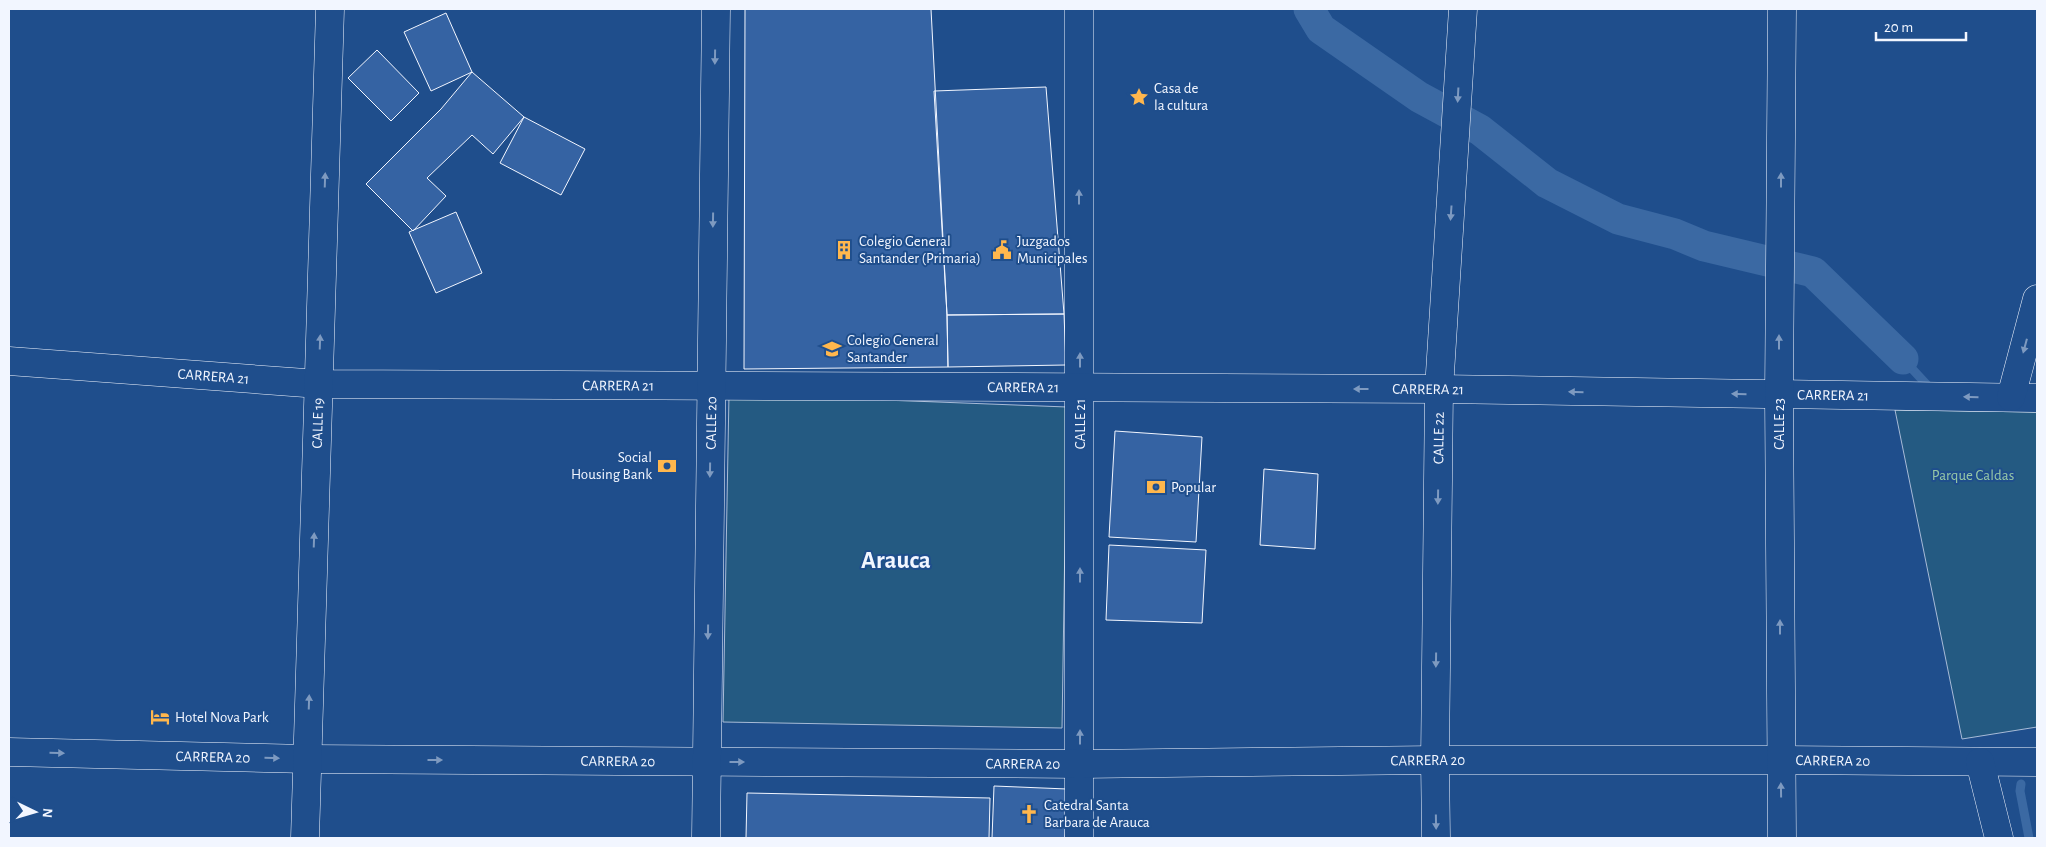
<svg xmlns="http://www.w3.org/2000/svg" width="2046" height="847" font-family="'Alegreya Sans',sans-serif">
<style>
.green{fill:#245a82;stroke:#a8bbd7}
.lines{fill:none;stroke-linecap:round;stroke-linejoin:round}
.stream{stroke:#3b69a3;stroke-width:9}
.canal{stroke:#3b69a3;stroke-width:31}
.building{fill:#3563a3;stroke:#f2f6ff}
.minor-casing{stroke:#f2f6ff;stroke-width:29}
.minor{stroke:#1f4e8c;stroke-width:28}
.oneway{fill:#7e9ac0}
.labels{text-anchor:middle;stroke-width:4;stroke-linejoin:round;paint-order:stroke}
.poi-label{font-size:15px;fill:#f2f6ff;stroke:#1f4e8c;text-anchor:start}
.street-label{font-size:15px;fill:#f2f6ff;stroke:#1f4e8c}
.park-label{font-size:15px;fill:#97c8a6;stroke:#1f4e8c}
.town-label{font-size:25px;font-weight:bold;fill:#f2f6ff;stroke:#1f4e8c}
</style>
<rect width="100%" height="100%" fill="#1f4e8c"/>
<!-- green -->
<path class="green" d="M 729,394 L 1067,407 L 1062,728 L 723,722 Z
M 1895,410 L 2037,412 L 2037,727 L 1962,739 Z"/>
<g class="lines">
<!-- stream -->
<path class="stream" d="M 1903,359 L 1928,386
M 2021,784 L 2020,791 L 2029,838"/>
<!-- canal -->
<path class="canal" d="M 1309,9 L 1321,29 L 1419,97 L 1480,130 L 1547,183 L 1618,219 L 1675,234 L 1704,246 L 1813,272 L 1903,359"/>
</g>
<!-- building -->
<path class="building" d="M 745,9 L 931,9 L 947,315 L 948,367 L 744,369 Z
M 446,13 L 472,72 L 431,91 L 404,32 Z
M 377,50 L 419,93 L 391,121 L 348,78 Z
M 472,72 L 524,117 L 493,154 L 472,135 L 427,178 L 446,196 L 413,231 L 366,184 L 441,109 Z
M 1046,87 L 1064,314 L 947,315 L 934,91 Z
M 524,117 L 585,149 L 561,195 L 500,163 Z
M 456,212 L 482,273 L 436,293 L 409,232 Z
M 1064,314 L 1066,365 L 948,367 L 947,315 Z
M 1115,431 L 1202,437 L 1196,542 L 1109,537 Z
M 1264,469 L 1318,474 L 1315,549 L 1260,545 Z
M 1109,545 L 1206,550 L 1202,623 L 1106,620 Z
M 994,786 L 1067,789 L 1065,838 L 992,838 Z
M 747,793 L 990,798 L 989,838 L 746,838 Z"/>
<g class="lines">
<!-- minor casing -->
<g class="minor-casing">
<g id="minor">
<path d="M 1079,9 L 1079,838"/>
<path id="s1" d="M 9,361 L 319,384 L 1439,389 L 2037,398"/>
<path d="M 2011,397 L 2037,299"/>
<path id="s2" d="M 9,752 L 308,759 L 1080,764 L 1435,760 L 1781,760 L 2037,762"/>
<path d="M 1980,762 L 1999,838"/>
<path id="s3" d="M 305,838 L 330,9"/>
<path id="s4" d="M 706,838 L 716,9"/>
<path id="s5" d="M 1436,838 L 1435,760 L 1439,389 L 1463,9"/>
<path d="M 1782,838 L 1779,395 L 1782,9"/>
</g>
</g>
<!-- minor -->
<use href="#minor" class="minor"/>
</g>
<!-- one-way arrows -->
<defs><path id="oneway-solid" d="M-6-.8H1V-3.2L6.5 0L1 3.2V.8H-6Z" transform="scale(1.25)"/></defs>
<g class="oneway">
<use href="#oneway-solid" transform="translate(715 57) rotate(91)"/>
<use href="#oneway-solid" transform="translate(1458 95) rotate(93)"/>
<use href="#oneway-solid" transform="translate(325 180) rotate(-88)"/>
<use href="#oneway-solid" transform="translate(1781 180) rotate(-90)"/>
<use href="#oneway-solid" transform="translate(1079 197) rotate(-90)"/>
<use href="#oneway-solid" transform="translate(1451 213) rotate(94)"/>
<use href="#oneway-solid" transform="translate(713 220) rotate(91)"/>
<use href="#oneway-solid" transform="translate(320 342) rotate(-88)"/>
<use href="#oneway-solid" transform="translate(1779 342) rotate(-90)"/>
<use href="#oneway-solid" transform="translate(2025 346) rotate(105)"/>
<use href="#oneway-solid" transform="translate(1080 360) rotate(-90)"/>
<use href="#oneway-solid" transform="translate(1361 389) rotate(-180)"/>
<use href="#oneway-solid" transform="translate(1576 392) rotate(-179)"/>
<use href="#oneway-solid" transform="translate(1739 394) rotate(-179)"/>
<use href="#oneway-solid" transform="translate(1971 397) rotate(-179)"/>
<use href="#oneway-solid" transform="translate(710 470) rotate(91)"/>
<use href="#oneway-solid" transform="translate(1438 497) rotate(91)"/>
<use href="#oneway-solid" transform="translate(314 540) rotate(-88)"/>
<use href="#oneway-solid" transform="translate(1080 575) rotate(-90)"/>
<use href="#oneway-solid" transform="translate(1780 627) rotate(-90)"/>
<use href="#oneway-solid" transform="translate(708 632) rotate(91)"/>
<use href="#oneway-solid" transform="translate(1436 660) rotate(91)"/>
<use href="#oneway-solid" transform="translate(309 702) rotate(-88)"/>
<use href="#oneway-solid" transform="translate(1080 737) rotate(-90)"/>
<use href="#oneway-solid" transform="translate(57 753) rotate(1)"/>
<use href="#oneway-solid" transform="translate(272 758) rotate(1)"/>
<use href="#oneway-solid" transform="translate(435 760)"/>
<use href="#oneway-solid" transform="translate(737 762)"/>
<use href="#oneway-solid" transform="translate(1781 790) rotate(-91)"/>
<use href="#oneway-solid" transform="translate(1436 822) rotate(89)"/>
</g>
<!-- icons -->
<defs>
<g id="sight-bare" transform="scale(1.5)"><path d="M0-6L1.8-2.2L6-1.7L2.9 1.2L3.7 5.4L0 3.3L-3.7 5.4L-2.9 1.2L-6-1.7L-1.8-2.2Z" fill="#ffb74d" stroke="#1f4e8c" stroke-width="2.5" paint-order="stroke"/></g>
<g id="building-bare" transform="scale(1.5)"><path d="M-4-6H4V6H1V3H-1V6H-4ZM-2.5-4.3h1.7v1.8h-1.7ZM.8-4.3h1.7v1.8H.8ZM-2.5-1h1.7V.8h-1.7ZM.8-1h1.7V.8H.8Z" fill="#ffb74d" stroke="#1f4e8c" stroke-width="2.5" paint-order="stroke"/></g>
<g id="civic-bare" transform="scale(1.5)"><path d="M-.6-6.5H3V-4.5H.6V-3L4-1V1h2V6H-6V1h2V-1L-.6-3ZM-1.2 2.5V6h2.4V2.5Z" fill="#ffb74d" stroke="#1f4e8c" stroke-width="2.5" paint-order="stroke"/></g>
<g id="school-bare" transform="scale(1.5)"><path d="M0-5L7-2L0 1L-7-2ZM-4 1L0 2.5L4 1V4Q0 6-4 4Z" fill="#ffb74d" stroke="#1f4e8c" stroke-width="2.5" paint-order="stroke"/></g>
<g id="bank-bare" transform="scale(1.5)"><path d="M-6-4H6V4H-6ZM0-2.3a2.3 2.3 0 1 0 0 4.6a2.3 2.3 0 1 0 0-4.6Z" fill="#ffb74d" stroke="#1f4e8c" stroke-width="2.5" paint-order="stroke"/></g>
<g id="hotel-bare" transform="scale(1.5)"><path d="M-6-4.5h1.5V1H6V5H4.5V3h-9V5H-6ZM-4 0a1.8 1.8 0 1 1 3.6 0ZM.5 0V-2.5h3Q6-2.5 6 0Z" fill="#ffb74d" stroke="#1f4e8c" stroke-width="2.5" paint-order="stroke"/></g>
<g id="church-bare" transform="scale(1.5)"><path d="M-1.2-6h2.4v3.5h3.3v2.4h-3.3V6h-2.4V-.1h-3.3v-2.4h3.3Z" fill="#ffb74d" stroke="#1f4e8c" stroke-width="2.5" paint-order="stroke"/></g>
</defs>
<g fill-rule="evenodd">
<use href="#sight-bare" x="1139" y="97"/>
<use href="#building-bare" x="844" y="250"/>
<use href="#civic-bare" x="1002" y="250"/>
<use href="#school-bare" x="832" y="349"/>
<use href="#bank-bare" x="667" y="466"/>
<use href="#bank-bare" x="1156" y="487"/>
<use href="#hotel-bare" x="160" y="717"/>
<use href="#church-bare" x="1029" y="814"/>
</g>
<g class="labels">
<!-- poi labels -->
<g class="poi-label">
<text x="1154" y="93">Casa de<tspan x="1154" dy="17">la cultura</tspan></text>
<text x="859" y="246">Colegio General<tspan x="859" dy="17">Santander (Primaria)</tspan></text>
<text x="1017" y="246">Juzgados<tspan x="1017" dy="17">Municipales</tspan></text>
<text x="847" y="345">Colegio General<tspan x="847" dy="17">Santander</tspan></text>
<text x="652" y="462" text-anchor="end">Social<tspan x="652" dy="17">Housing Bank</tspan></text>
<text x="1171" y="492">Popular</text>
<text x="175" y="722">Hotel Nova Park</text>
<text x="1044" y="810">Catedral Santa<tspan x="1044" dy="17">Barbara de Arauca</tspan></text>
</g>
<!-- street labels -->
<g class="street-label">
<text dy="5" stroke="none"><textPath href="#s1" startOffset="205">CARRERA 21</textPath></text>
<text dy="5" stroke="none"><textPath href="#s1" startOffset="610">CARRERA 21</textPath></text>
<text dy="5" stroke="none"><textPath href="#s1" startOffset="1015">CARRERA 21</textPath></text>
<text dy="5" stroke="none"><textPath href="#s1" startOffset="1420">CARRERA 21</textPath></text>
<text dy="5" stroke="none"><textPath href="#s1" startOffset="1825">CARRERA 21</textPath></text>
<text dy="5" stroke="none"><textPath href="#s4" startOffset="415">CALLE 20</textPath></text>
<text dy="5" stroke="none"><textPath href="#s3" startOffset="415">CALLE 19</textPath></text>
<text transform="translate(1080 424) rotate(-90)" y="5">CALLE 21</text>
<text transform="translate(1779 424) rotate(-90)" y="5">CALLE 23</text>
<text dy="5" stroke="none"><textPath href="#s5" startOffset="400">CALLE 22</textPath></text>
<text dy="5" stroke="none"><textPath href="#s2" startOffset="204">CARRERA 20</textPath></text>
<text dy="5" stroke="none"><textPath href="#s2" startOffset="1419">CARRERA 20</textPath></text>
<text dy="5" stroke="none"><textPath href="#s2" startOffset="1824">CARRERA 20</textPath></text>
<text dy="5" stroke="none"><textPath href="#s2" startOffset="609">CARRERA 20</textPath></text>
<text dy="5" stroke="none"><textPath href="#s2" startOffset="1014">CARRERA 20</textPath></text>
</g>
<!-- park labels -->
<g class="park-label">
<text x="1973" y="480">Parque Caldas</text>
</g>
<!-- town labels -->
<g class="town-label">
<text x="896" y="568">Arauca</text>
</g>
</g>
<!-- border -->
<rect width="2046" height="847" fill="none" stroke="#f2f6ff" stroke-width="20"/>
<!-- north arrow -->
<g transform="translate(35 812) rotate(95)" stroke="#1f4e8c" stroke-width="4" paint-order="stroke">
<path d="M0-4L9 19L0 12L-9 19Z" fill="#f2f6ff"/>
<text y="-8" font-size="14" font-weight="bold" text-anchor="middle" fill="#f2f6ff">N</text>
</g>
<!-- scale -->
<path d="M1876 32v8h90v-8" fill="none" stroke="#f2f6ff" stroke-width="2.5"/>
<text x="1884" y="32" font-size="15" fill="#f2f6ff" stroke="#1f4e8c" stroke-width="4" paint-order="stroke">20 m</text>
</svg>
